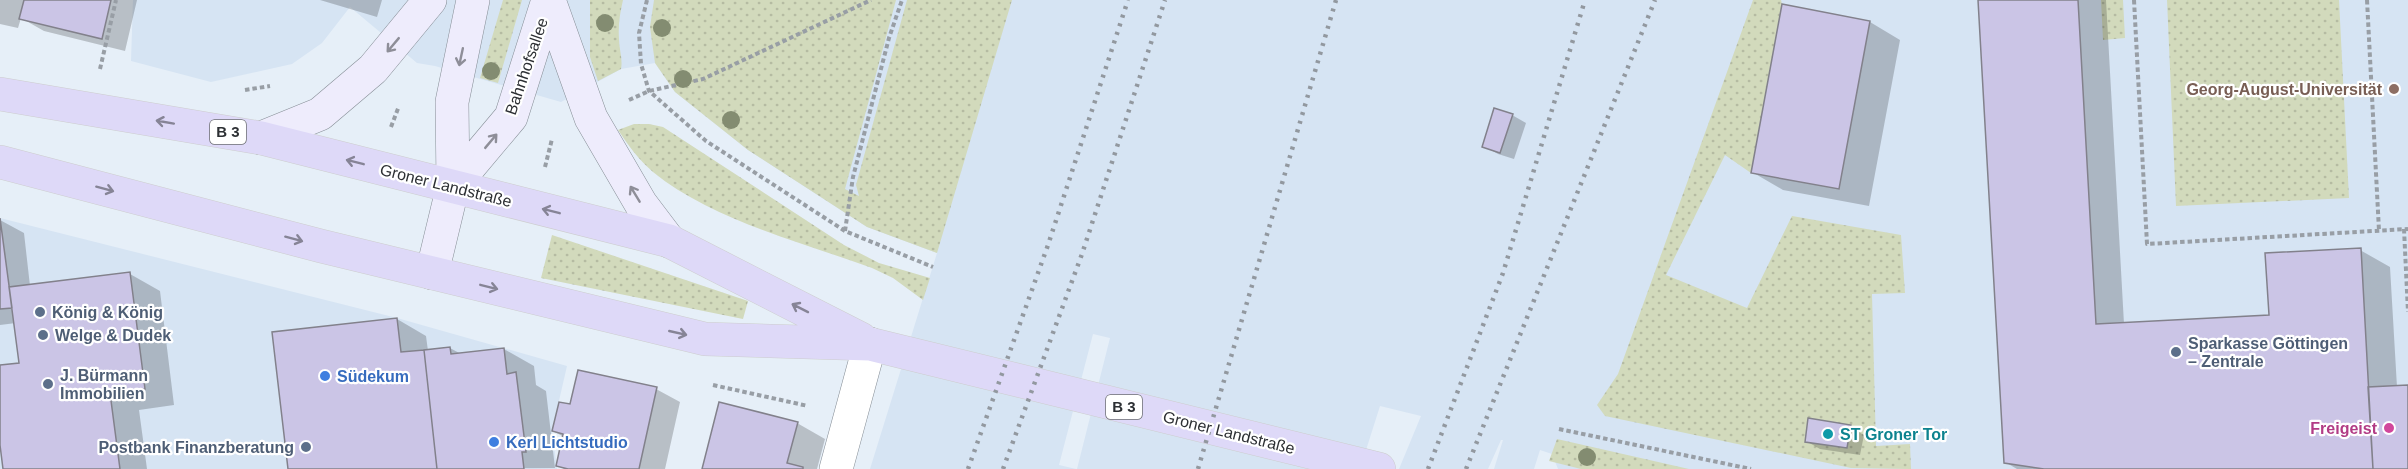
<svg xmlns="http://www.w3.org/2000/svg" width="2408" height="469" font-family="Arial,sans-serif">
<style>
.built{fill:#d6e4f3}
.grass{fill:url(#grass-dots)}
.shadow{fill:#0003}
.building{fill:#cbc5e6;stroke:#82818b;stroke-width:1.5}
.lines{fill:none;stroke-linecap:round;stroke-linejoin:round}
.minor-casing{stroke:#868e96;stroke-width:34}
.secondary-casing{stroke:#868e96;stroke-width:34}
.primary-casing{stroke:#cdcdce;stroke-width:34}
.path{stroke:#989ea5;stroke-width:4;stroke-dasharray:4.5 3;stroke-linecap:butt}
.minor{stroke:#fff;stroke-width:33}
.secondary{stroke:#eeecfc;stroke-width:33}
.primary{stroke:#ded9f8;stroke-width:33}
.rail{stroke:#92989f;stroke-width:4.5;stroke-dasharray:3 6;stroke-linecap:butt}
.tree{fill:#838c71}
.oneway{stroke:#8e8e98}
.oneway2{stroke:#868496}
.education-dot{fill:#8d6e63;stroke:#fff;stroke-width:2}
.service-dot{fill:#5c6f8a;stroke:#fff;stroke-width:2}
.shop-dot{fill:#3f7fe0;stroke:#fff;stroke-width:2}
.hotel-dot{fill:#d1479c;stroke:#fff;stroke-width:2}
.culture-dot{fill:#0f9aa8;stroke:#fff;stroke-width:2}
.labels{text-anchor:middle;stroke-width:4.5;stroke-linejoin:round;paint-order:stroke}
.shield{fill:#fff;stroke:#6c6e71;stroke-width:1.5}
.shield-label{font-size:15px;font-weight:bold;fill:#2d3034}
.street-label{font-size:16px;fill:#2d3034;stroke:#fff}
.education-label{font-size:16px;font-weight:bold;fill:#785e54;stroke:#fff;text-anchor:end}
.service-label{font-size:16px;font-weight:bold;fill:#4e5e75;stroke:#fff;text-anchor:start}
.shop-label{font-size:16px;font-weight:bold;fill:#366cbe;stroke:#fff;text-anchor:start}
.hotel-label{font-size:16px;font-weight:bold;fill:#b23c85;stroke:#fff;text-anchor:end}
.culture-label{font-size:16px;font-weight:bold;fill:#0d838f;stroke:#fff;text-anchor:start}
</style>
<defs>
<pattern id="grass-dots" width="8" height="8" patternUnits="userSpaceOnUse" patternTransform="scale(1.5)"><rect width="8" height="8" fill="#d2dabc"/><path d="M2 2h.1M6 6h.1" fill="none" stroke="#b5bba2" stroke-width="1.8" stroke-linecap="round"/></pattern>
</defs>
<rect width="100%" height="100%" fill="#e6eff8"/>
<!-- built -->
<path class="built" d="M 133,0 L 2408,0 L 2408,469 L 1558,469 L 1552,454 L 1540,450 L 1534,469 L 1494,469 L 1503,440 L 1501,440 L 1488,469 L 1399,469 L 1421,416 L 1380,406 L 1360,469 L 1077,469 L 1110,338 L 1093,334 L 1059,465 L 1076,469 L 870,469 L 937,253 L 867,227 L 748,150 L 675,92 L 655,63 L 621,69 L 561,102 L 435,66 L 417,63 L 350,7 L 322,43 L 292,64 L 211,82 L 131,61 Z
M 0,218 L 397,318 L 567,366 L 552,431 L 557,469 L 0,469 Z"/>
<!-- grass -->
<path class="grass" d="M 503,0 L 522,0 L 498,83 L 480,78 Z
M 590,0 L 623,0 C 620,13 618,25 619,39 C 619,49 623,59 621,69 L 598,81 L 590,57 Z
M 654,0 L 896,0 L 845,189 L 859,196 L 856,185 L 907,0 L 1012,0 L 937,253 L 867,227 L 748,150 L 675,92 L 655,63 L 650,27 Z
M 1753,0 L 1781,0 L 1782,4 L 1751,173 L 1725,155 L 1666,275 L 1747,308 L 1792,216 L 1901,235 L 1905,293 L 1872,294 L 1876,446 L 1910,444 L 1911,469 L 1851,468 L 1605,416 L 1597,405 L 1618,374 Z
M 2101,0 L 2123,0 L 2125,38 L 2103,40 Z
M 2167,0 L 2339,0 L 2349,198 L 2176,206 Z
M 634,124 L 649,124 L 663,127 L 844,245 L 879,263 L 930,278 L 923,300 L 893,278 L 872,268 C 801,242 712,220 653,172 C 639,160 628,145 618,130 Z
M 552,235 L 748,301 L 743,319 L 541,278 Z
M 1557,439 L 1689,469 L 1581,469 L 1549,461 Z"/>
<!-- shadow -->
<path class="shadow" d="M 0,0 L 137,0 L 125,51 L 44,31 L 21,18 L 18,28 L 0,24 Z
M 320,0 L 382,0 L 377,17 Z
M 1980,0 L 2106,0 L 2124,324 L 2271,316 L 2360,250 L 2390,267 L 2397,387 L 2408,386 L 2408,469 L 2017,469 L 2005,462 Z
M 1870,22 L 1900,40 L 1869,206 L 1783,190 L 1752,172 Z
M 1512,115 L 1526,123 L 1514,159 L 1498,154 L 1484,146 Z
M 0,220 L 24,233 L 30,286 L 130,274 L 160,291 L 174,405 L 139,410 L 147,469 L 5,469 L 0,433 L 0,367 L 21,364 L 16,323 L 0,325 Z
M 397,319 L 426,336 L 428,351 L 450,348 L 461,354 L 504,349 L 534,366 L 536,385 L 546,391 L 555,468 L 290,469 Z
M 656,389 L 680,402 L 665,469 L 564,469 L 558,465 L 564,437 L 553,431 L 571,406 Z
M 797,423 L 825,439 L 817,469 L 703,469 Z
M 1850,427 L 1864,435 L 1860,455 L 1820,449 L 1806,441 Z"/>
<!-- building -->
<path class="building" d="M 24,0 L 111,0 L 102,39 L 19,19 Z
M 1978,0 L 2078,0 L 2096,324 L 2269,315 L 2265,253 L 2361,248 L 2373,469 L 2044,469 L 2004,463 Z
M 1782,4 L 1870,21 L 1839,189 L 1751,173 Z
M 1494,108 L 1513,114 L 1500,153 L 1482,147 Z
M 0,218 L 12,308 L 0,309 Z
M 130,272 L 145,389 L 110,393 L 120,469 L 3,469 L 0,445 L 0,365 L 19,363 L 9,287 Z
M 397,318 L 401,352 L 424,350 L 437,469 L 288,469 L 272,332 Z
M 450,347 L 451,354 L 504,348 L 507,374 L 516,372 L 526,452 L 522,452 L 524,469 L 437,469 L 424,350 Z
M 578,370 L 657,387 L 639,469 L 568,469 L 556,466 L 563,434 L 552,431 L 559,402 L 570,404 Z
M 2408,385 L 2408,469 L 2373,469 L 2368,387 Z
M 719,402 L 798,422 L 787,463 L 803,467 L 803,469 L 702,469 Z
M 1808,418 L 1851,425 L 1847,448 L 1805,442 Z"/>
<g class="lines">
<!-- minor casing -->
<g class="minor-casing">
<path id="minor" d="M 836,469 L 870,344"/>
</g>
<!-- secondary casing -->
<g class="secondary-casing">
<path id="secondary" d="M 549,0 L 591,118 L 641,204 L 669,241
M 261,138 L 320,114 L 373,69 L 430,0
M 453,186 L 511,117 L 548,0
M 432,273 L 453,186 L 452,102 L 473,0"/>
</g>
<!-- primary casing -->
<g class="primary-casing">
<path id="primary" d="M 0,94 L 261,138 L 669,241 L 861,339
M 0,162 L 321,246 L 705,339 L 870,344 L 1379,469"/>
</g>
<!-- path -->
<path class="path" d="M 647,0 L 639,33 L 641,64 L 649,91 L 706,141 L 845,231 L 933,267
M 2134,0 L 2147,244 L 2408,229
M 2367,0 L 2379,231
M 100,69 L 116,0
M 245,90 L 270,86
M 629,100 L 649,91 L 703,79 L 871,0
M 391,127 L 399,106
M 545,167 L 552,139
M 2404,229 L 2408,312
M 845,231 L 853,177 L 889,38 L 902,0
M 713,385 L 808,406
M 1559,429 L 1751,469"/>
<!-- minor -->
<use href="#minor" class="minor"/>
<!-- secondary -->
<use href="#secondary" class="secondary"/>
<!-- primary -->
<use href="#primary" class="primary"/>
<!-- rail -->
<path class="rail" d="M 968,469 L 1048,245 L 1128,0
M 1003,469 L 1082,254 L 1165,0
M 1198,469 L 1336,0
M 1428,469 L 1503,273 L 1585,0
M 1466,469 L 1655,0"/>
</g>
<!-- trees -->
<g class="tree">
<circle cx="605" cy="23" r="9"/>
<circle cx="662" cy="28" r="9"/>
<circle cx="491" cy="71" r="9"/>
<circle cx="683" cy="79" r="9"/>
<circle cx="731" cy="120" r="9"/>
<circle cx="1587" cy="457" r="9"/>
</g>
<!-- one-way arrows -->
<defs><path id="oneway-shaft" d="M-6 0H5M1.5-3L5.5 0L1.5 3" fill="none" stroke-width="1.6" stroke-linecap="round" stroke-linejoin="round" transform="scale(1.5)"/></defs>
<g class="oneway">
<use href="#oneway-shaft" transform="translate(393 45) rotate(130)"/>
<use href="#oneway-shaft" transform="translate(461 57) rotate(102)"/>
<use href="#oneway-shaft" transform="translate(491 141) rotate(-50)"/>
<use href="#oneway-shaft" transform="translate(635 194) rotate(-121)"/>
</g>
<g class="oneway2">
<use href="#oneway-shaft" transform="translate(165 122) rotate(-170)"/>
<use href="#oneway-shaft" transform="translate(355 162) rotate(-166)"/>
<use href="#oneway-shaft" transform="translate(105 189) rotate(15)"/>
<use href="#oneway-shaft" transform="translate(551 211) rotate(-166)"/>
<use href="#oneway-shaft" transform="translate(294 239) rotate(15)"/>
<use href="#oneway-shaft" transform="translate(489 287) rotate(14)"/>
<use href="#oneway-shaft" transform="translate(800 308) rotate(-153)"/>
<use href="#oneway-shaft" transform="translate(678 333) rotate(13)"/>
</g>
<!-- markers -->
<circle class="education-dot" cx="2394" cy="89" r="6"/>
<g class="service-dot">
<circle cx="40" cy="312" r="6"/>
<circle cx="43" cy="335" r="6"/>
<circle cx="2176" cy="352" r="6"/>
<circle cx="48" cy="384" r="6"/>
<circle cx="306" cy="447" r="6"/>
</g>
<g class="shop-dot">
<circle cx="325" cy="376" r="6"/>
<circle cx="494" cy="442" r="6"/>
</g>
<circle class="hotel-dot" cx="2389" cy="428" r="6"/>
<circle class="culture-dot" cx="1828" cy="434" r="6"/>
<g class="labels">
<!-- shield labels -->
<g class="shield">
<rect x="210" y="120" width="36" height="24" rx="4.5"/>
<rect x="1106" y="395" width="36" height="24" rx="4.5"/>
</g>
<g class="shield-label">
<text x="228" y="137">B 3</text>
<text x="1124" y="412">B 3</text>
</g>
<!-- street labels -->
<g class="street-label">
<text transform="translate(526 66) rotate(-71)" y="6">Bahnhofsallee</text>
<text transform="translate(446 185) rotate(14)" y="6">Groner Landstraße</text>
<text transform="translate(1229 432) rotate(14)" y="6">Groner Landstraße</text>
</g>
<!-- education labels -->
<g class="education-label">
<text x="2382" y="95">Georg-August-Universität</text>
</g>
<!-- service labels -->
<g class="service-label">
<text x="52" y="318">König &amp; König</text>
<text x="55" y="341">Welge &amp; Dudek</text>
<text x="2188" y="349">Sparkasse Göttingen<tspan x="2188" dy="18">– Zentrale</tspan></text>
<text x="60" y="381">J. Bürmann<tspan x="60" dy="18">Immobilien</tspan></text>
<text x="294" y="453" text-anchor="end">Postbank Finanzberatung</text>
</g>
<!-- shop labels -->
<g class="shop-label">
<text x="337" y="382">Südekum</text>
<text x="506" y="448">Kerl Lichtstudio</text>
</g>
<!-- hotel labels -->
<g class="hotel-label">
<text x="2377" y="434">Freigeist</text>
</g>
<!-- culture labels -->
<g class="culture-label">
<text x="1840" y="440">ST Groner Tor</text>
</g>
</g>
</svg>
